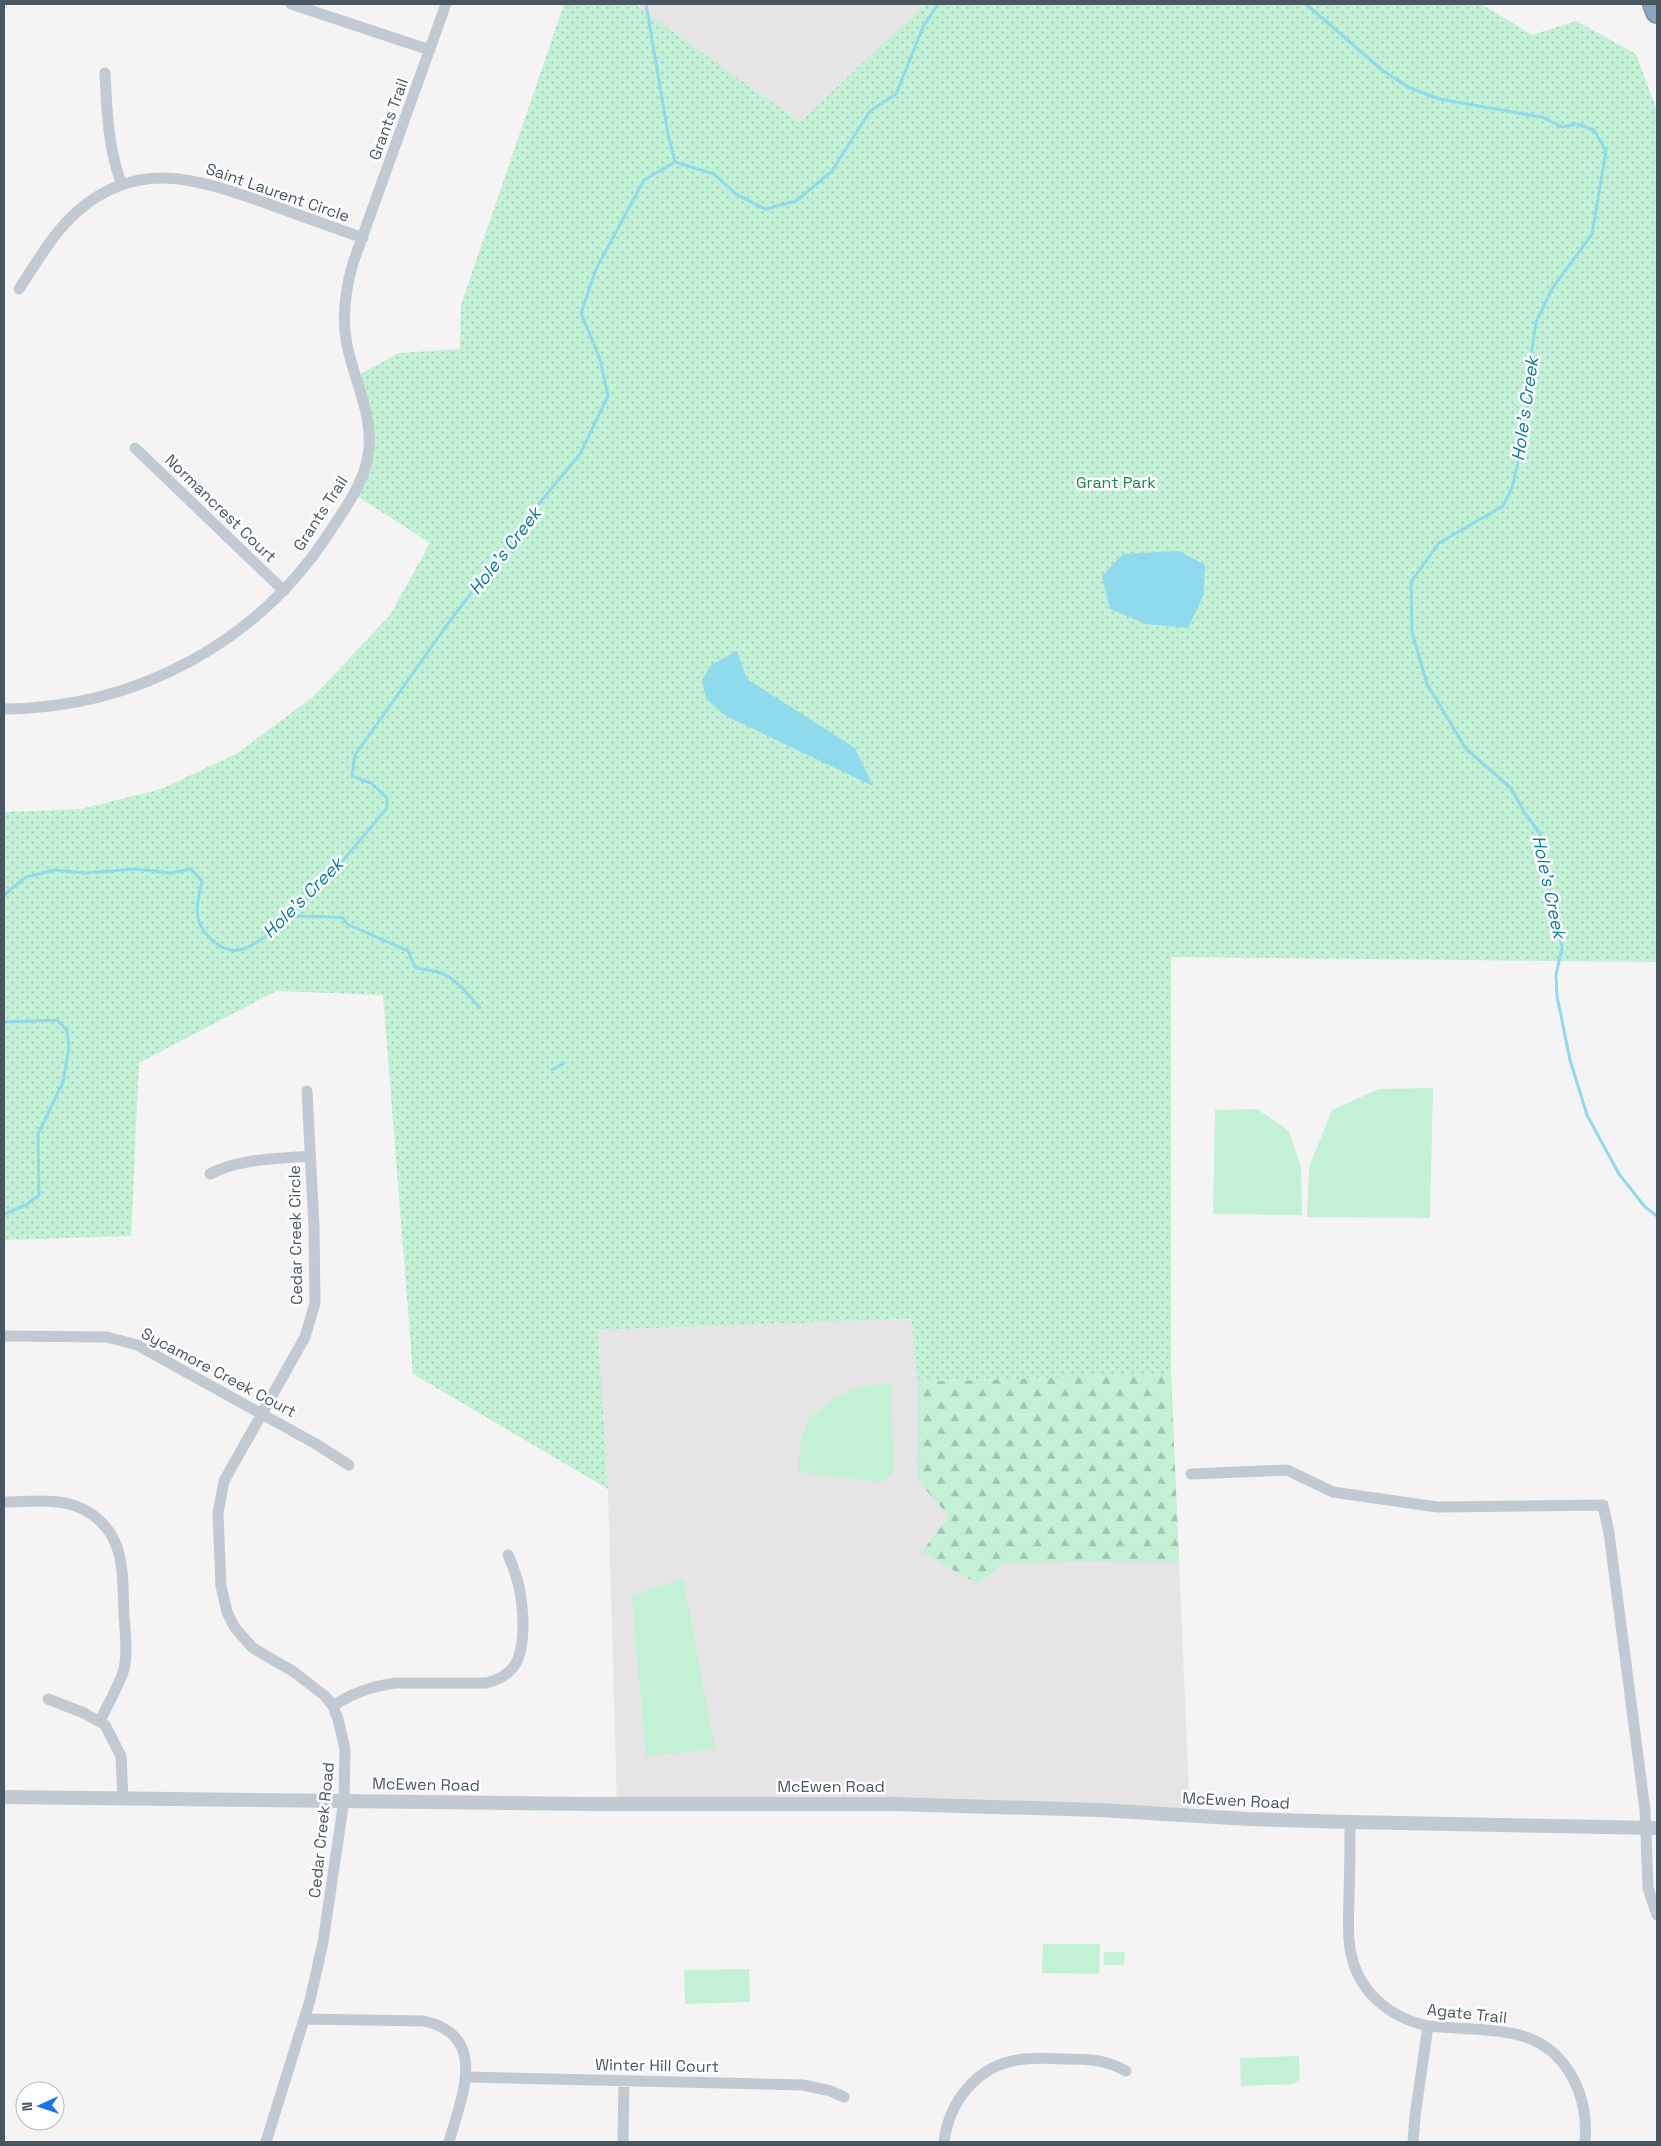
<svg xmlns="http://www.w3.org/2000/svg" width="1661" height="2146" font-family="'Space Grotesk',sans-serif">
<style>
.education{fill:#e6e4e5}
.grass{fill:url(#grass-dots)}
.forest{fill:url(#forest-firs)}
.pitch{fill:#c3f1d5}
.water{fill:#90daee}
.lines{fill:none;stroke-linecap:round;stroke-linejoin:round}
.stream{stroke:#90daee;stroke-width:3}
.motorway-casing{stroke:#7690ad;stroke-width:24}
.minor{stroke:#c1cad2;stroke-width:11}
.tertiary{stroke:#c1cad2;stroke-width:14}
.motorway{stroke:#8ba5c1;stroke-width:21}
.labels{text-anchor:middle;stroke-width:5;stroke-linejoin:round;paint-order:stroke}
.street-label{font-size:16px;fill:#4a5661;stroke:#fff}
.park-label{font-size:16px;fill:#17864f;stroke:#fff}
.water-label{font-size:18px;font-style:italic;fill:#0c7c9b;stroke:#fff}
</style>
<defs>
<pattern id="grass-dots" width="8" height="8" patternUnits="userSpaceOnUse" patternTransform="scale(1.25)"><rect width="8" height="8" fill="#c3f1d5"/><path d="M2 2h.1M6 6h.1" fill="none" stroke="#a0c6b0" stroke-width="1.8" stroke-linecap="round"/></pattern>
<pattern id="forest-firs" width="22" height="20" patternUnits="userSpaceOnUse" patternTransform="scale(1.25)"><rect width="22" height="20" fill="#c3f1d5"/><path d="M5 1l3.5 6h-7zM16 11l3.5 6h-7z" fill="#a0c6b0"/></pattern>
</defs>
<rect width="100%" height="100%" fill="#f5f3f3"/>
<!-- education -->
<path class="education" d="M 634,4 L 925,4 L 800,122 Z
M 912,1319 L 919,1382 L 1171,1374 L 1190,1815 L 617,1804 L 608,1489 L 598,1330 Z"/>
<!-- grass -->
<path class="grass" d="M 564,4 L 634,4 L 800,122 L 925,4 L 1481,4 L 1532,35 L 1576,21 L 1636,54 L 1657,111 L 1657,962 L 1171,957 L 1171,1374 L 918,1382 L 911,1319 L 598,1330 L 608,1489 L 413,1374 L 383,995 L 276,991 L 139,1063 L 131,1236 L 4,1240 L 4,812 L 81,809 L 161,789 L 236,754 L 313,697 L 390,615 L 430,543 L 354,494 L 369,448 L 355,377 L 399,353 L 460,349 L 461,305 Z"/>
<!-- forest -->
<path class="forest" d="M 1171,1374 L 1179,1561 L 1004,1563 L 978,1584 L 922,1552 L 949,1516 L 917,1480 L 918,1382 Z"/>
<!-- pitch -->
<path class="pitch" d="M 1433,1088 L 1430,1218 L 1307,1217 L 1309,1167 L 1332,1110 L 1379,1089 Z
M 1257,1109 L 1289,1131 L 1301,1167 L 1302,1215 L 1213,1214 L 1215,1110 Z
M 891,1384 L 894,1471 L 883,1482 L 798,1472 L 801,1440 L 810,1417 L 833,1399 L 860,1386 Z
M 683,1578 L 715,1749 L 646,1756 L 632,1595 Z
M 1043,1944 L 1100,1944 L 1099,1974 L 1042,1973 Z
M 1104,1952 L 1125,1952 L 1124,1965 L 1104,1965 Z
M 749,1969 L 750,2002 L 685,2004 L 684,1970 Z
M 1299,2056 L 1300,2078 L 1294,2084 L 1241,2086 L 1240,2058 Z"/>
<!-- water -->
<path class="water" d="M 1179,551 L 1205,565 L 1204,594 L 1188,628 L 1146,624 L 1110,609 L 1102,576 L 1123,554 Z
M 737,651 L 747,679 L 855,748 L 873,786 L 726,716 L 706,699 L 702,680 L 711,665 Z"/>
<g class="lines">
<!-- stream -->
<path class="stream" d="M 646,4 L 668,134 L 675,162
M 1306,4 L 1382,70 L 1410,88 L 1439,99 L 1542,117 L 1562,127 L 1577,124 L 1594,130 L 1606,151 L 1592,234 L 1552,289 L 1536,322 L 1529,369 L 1525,431 L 1512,488 L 1503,506 L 1439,543 L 1411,582 L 1412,632 L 1427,684 L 1466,749 L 1511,788 L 1524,812 L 1540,834 L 1546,873 L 1562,947 L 1556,975 L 1557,996 L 1570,1060 L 1587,1115 L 1619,1174 L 1645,1207 L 1657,1216
M 4,895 L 26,877 L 55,870 L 85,873 L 136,869 L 171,873 L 191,869 L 202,881 C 197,902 192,922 209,937 C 217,945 227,953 239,950 C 279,942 359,841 387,808 L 387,798 L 371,783 L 352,776 L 355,755 L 447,625 L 532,512 L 580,454 L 608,396 L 600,359 L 581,313 L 596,269 L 644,180 L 675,162 L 714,174 L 736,194 L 765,209 L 796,201 L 832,171 L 870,111 L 896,94 L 923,27 L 938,4
M 290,915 C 308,918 324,915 343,918 L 347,924 L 408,951 L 415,967 C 423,970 430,970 438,972 C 456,977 469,996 480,1008
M 4,1022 L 57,1020 L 67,1030 L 69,1047 L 63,1082 L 38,1134 L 39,1195 L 26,1205 L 4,1214
M 552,1070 L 564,1063"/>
<!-- motorway casing -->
<g class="motorway-casing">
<path id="motorway" d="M 1654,4 L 1657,12"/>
</g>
<!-- minor -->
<path class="minor" d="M 291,4 L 430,50
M 105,73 C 107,112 108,149 122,185
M 19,289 C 37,262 54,231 79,210 C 140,158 199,180 266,203 C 298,215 330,226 363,238
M 135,448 L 284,591
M 4,709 C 137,708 259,642 331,530 C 348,504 366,480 369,448 C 372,414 355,382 348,349 C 341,321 345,291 353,263 L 446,4
M 210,1174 C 241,1158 276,1159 310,1156
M 4,1336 L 107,1337 L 137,1345 L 316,1444 L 349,1465
M 1191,1474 L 1287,1470 L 1333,1492 L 1437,1507 L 1603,1505 L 1609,1533 L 1645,1810 L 1648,1888 L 1657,1915
M 4,1502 C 29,1502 59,1497 83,1509 C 127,1532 122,1573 124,1615 C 125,1632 128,1652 124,1669 C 119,1686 108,1704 100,1721
M 48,1699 L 84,1713 L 105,1725 L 121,1756 L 123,1798
M 333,1706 C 352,1693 372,1686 396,1683 L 486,1683 C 519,1675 523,1653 523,1623 C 522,1595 519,1580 508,1555
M 1350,1822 C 1350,1846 1350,1870 1349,1894 C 1349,1912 1347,1930 1350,1948 C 1356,1990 1388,2017 1428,2026 C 1456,2029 1487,2028 1515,2034 C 1566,2045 1589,2094 1585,2142
M 304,2019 L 424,2021 C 490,2036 461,2098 449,2142
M 466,2077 L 803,2085 L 831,2091 L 844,2097
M 266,2142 L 310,2000 L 323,1942 L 344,1800 L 345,1749 L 338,1719 L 333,1706 L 325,1696 L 294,1672 L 253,1648 L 235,1628 L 227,1612 L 221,1586 L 218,1513 L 224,1481 L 305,1337 L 315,1303 L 314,1227 L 307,1091
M 623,2142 L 624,2081
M 944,2142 C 949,2102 976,2067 1017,2060 C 1032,2057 1048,2058 1063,2059 C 1087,2059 1105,2059 1126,2071
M 1413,2142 L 1415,2116 L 1428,2026"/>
<!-- tertiary -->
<path class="tertiary" d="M 4,1797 L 592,1804 L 893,1804 L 1099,1810 L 1248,1819 L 1350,1822 L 1657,1828"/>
<!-- motorway -->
<use href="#motorway" class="motorway"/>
</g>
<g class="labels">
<!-- street labels -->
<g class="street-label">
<text transform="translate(388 119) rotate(-70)" y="6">Grants Trail</text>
<text transform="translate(278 192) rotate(19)" y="6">Saint Laurent Circle</text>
<text transform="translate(221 508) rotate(44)" y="6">Normancrest Court</text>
<text transform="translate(320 513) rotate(-57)" y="6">Grants Trail</text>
<text transform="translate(295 1235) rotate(-91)" y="6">Cedar Creek Circle</text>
<text transform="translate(219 1372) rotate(28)" y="6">Sycamore Creek Court</text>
<text transform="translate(426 1784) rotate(1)" y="6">McEwen Road</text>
<text x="831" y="1792">McEwen Road</text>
<text transform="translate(1236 1800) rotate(3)" y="6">McEwen Road</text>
<text transform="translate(321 1830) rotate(-84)" y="6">Cedar Creek Road</text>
<text transform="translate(1467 2013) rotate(6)" y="6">Agate Trail</text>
<text transform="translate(657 2065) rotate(1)" y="6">Winter Hill Court</text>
</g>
<!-- park labels -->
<g class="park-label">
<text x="1116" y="488">Grant Park</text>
</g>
<!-- water labels -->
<g class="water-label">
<text transform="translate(1525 409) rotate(-82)" y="6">Hole's Creek</text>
<text transform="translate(505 551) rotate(-52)" y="6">Hole's Creek</text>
<text transform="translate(1549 887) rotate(78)" y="6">Hole's Creek</text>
<text transform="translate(303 898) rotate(-45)" y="6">Hole's Creek</text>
</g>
</g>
<!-- border -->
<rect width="1661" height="2146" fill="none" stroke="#4a5661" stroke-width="10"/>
<!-- north arrow -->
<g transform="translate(40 2106) rotate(267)"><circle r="24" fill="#ffffff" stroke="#b7bbc0"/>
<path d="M0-4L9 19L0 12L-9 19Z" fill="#1a73e8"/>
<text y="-8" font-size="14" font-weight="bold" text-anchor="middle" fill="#4a5661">N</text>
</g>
</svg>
